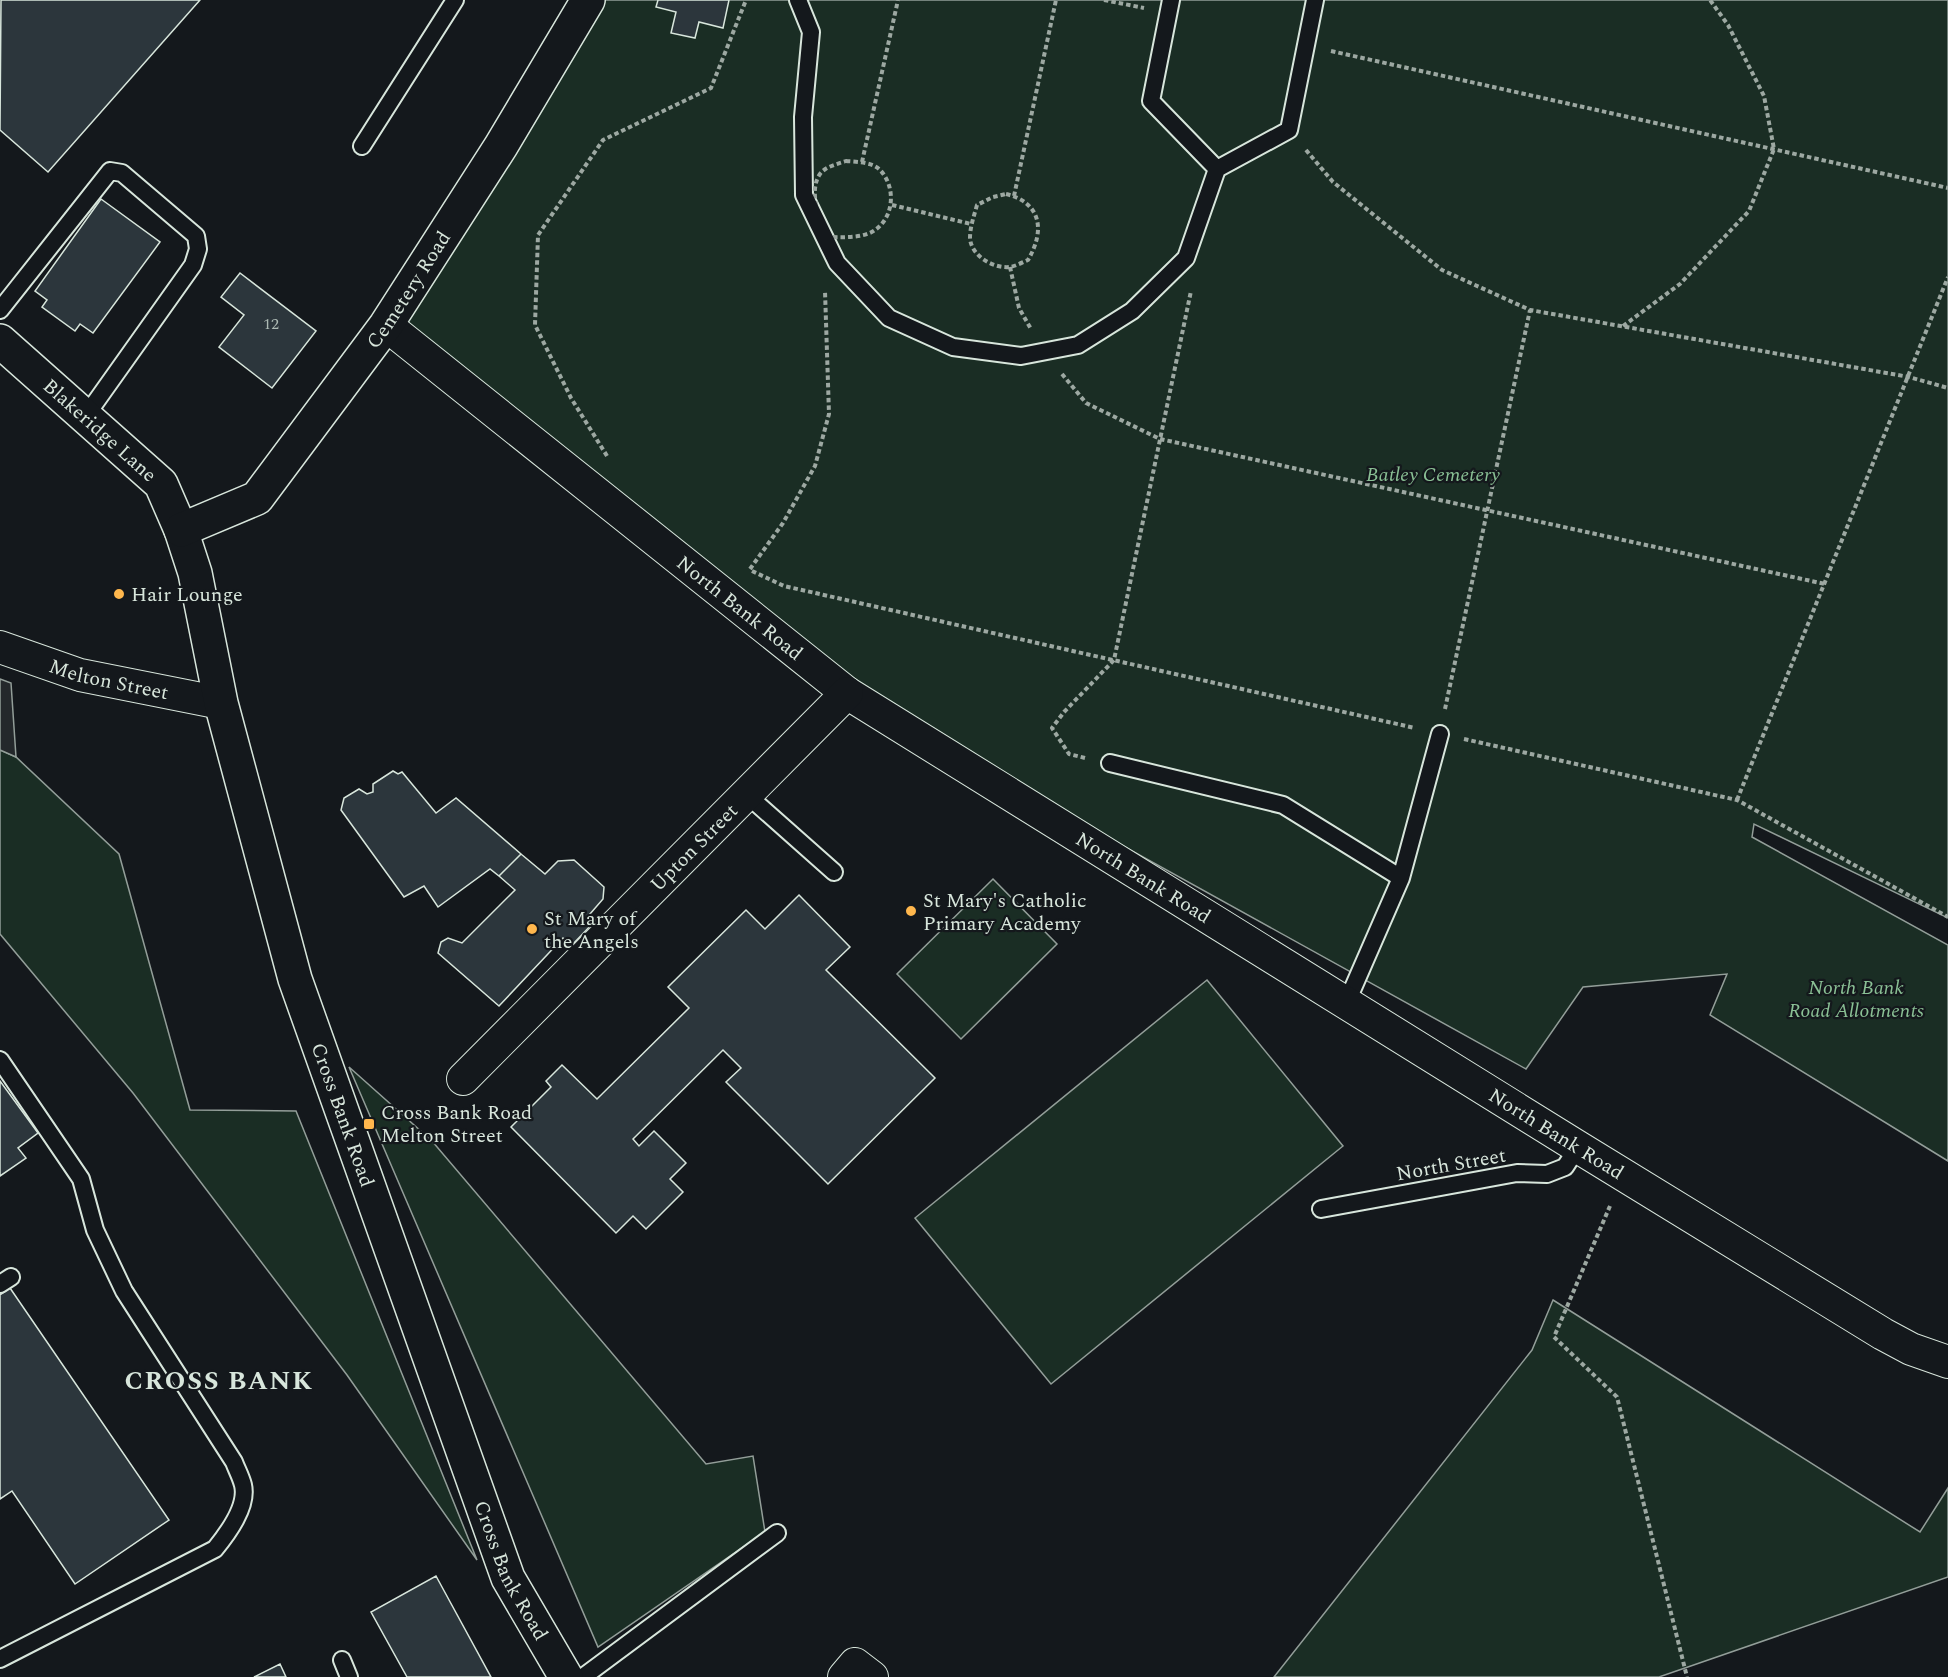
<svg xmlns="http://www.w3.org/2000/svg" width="1948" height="1677" font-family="Spectral,serif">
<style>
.green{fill:#1a2d24;stroke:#939e99;stroke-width:1.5}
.parking{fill:#24282b;stroke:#939e99;stroke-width:1.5}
.building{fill:#2c363c;stroke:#d8e6dc;stroke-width:1.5}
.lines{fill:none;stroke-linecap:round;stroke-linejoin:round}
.service-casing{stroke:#d8e6dc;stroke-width:20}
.minor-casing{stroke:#d8e6dc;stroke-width:34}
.tertiary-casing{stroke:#d8e6dc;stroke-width:36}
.path{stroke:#9da8a2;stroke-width:4;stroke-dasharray:4.5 3;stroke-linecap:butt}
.service{stroke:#14181c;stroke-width:16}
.minor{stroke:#14181c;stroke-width:32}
.tertiary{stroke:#14181c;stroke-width:33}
.poi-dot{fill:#ffb74d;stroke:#14181c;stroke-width:2}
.labels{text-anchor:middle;stroke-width:4.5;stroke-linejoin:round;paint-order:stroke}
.number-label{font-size:16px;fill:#adbab4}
.street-label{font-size:20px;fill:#d8e6dc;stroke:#14181c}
.park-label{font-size:20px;font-style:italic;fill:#8ac095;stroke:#14181c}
.poi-label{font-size:20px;fill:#d8e6dc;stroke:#14181c;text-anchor:start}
.district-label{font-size:26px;font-weight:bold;letter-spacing:1.5px;fill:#d8e6dc;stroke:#14181c}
</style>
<rect width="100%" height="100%" fill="#14181c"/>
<!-- green -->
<path class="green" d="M 588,0 L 1948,0 L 1948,918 L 1754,824 L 1752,837 L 1948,945 L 1948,1161 L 1710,1015 L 1727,974 L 1583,987 L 1526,1069 L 847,693 L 386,325 Z
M 0,750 L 16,757 L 119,854 L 190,1110 L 296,1111 L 477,1560 L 347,1375 L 133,1093 L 0,934 Z
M 993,879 L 1057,944 L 961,1039 L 897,974 Z
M 1207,980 L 1343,1146 L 1051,1384 L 915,1218 Z
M 349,1067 L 432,1141 L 706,1464 L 753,1456 L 765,1532 L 598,1647 Z
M 1553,1300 L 1920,1532 L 1948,1488 L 1948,1577 L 1659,1677 L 1274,1677 L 1532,1350 Z"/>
<!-- parking -->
<path class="parking" d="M 0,679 L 11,683 L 16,757 L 0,750 Z"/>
<!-- building -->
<path class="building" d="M 1,0 L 200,0 L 48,172 L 0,130 Z
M 658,0 L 729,0 L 723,28 L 699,22 L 695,38 L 671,33 L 676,12 L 656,7 Z
M 101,199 L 160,242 L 93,333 L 80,324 L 75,331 L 42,307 L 47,300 L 35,291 Z
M 240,273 L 316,331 L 272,388 L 219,347 L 244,315 L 221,297 Z
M 393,771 L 398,774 L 402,772 L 436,813 L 456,798 L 521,854 L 499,876 L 490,869 L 438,907 L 424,886 L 404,897 L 341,810 L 344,798 L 359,789 L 367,794 L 373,792 L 373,784 Z
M 521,854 L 545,874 L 558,861 L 574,860 L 604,887 L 603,899 L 590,914 L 596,920 L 572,945 L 563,938 L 499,1006 L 438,953 L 441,942 L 448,938 L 462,943 L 515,890 L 499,876 Z
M 799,895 L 850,947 L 826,970 L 935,1078 L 828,1184 L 726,1082 L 741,1068 L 723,1050 L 633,1139 L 639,1146 L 654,1131 L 686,1163 L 670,1179 L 683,1192 L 646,1229 L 633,1216 L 616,1233 L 511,1127 L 551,1087 L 546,1081 L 562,1065 L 597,1099 L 689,1008 L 668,987 L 746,910 L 765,929 Z
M 0,1081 L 38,1133 L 18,1148 L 26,1158 L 0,1176 Z
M 10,1288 L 169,1520 L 75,1584 L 12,1491 L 0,1499 L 0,1295 Z
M 436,1576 L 491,1677 L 407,1677 L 371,1612 Z
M 280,1664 L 286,1677 L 254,1677 Z"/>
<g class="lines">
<!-- service casing -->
<g class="service-casing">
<path id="service" d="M 798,0 L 811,32 L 803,117 L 804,195 L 837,263 L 889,318 L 953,347 L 1021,356 L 1078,345 L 1132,311 L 1186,258 L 1217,169
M 1171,0 L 1151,101 L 1217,169 L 1289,130 L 1315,0
M 362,146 L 455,0
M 0,310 L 110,171 L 122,173 L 196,236 L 198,249 L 193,265 L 85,417
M 1110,763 L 1283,805 L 1401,878
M 746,794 L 834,872
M 1346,1004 L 1401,878 L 1440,734
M 0,1060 L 81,1179 L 95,1230 L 124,1291 L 234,1462 C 237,1470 241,1477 243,1485 C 248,1506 228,1533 215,1549 L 0,1659
M 1321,1209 L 1517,1173 L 1547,1174 L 1565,1167 L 1578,1147
M 0,1284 L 11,1277
M 342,1660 L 349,1677
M 583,1677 L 777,1533"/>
</g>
<!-- minor casing -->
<g class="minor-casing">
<g id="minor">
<path id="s1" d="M 386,325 L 847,693 L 1578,1147 L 1883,1334 L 1911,1349 L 1948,1362"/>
<path id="s2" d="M 0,647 L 80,675 L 221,703"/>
<path id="s3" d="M 463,1079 L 847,693"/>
<path d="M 844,1677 L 855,1664 L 872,1677"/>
</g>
</g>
<!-- tertiary casing -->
<g class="tertiary-casing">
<g id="tertiary">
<path id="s4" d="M 0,341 L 161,484 L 181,530 L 195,573 L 221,703 L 295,979 L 508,1578 L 566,1677"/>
<path id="s5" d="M 181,530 L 257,498 L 386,325 L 501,146 L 588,0"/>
</g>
</g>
<!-- path -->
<path class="path" d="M 1104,0 L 1144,8
M 1331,51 L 1948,188
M 1306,150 L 1333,182 L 1442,270 L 1530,310 L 1909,377 L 1948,388
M 846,161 C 857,162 874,162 881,171 C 896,188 894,217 875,230 C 863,239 839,237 825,237 C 820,220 808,191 820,174 C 826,166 838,164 846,161 Z
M 862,162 L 898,0
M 1006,194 C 1042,203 1045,231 1028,260 C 1023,262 1016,266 1010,267 C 994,269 971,256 970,238 C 970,227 974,216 977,205 L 993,197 Z
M 1014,196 L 1056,0
M 892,205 L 971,224
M 1010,267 L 1019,308 L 1031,329
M 1623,326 L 1680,284 L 1749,211 L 1774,149 L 1764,96 L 1728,25 L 1710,0
M 1062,374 L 1086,403 L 1160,439 L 1825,584
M 607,456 L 571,398 L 535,325 L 538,235 L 603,140 L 711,88 L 746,0
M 750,569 L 783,523 L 815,466 L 829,414 L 825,291
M 752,571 L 784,586 L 1415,728
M 1445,709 L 1530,310
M 1464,739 L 1737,800 L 1948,917
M 1085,758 L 1069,754 L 1052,728 L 1064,712 L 1114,660 L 1191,291
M 1737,800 L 1948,277
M 1610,1206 L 1554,1337 L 1617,1397 L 1687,1677"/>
<!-- service -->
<use href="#service" class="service"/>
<!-- minor -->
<use href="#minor" class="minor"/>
<!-- tertiary -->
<use href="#tertiary" class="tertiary"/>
</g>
<!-- markers -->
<g class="poi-dot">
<circle cx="119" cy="594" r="6"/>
<circle cx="911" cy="911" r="6"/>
<circle cx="532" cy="929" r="6"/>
<rect x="363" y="1118" width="12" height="12" rx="3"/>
</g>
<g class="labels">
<!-- number labels -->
<g class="number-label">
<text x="271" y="329">12</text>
</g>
<!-- street labels -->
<g class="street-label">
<text dy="7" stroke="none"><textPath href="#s5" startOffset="340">Cemetery Road</textPath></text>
<text dy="7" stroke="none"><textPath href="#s4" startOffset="134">Blakeridge Lane</textPath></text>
<text dy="7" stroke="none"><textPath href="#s1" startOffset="453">North Bank Road</textPath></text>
<text dy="7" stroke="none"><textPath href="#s2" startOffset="114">Melton Street</textPath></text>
<text dy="7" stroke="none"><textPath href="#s3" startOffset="327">Upton Street</textPath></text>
<text dy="7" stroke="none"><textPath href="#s1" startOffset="939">North Bank Road</textPath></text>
<text dy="7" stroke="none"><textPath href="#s4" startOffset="873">Cross Bank Road</textPath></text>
<text dy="7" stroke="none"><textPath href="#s1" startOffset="1425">North Bank Road</textPath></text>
<text transform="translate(1451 1164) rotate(-10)" y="7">North Street</text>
<text dy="7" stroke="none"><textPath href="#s4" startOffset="1359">Cross Bank Road</textPath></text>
</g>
<!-- park labels -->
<g class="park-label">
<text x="1433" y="481">Batley Cemetery</text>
<text x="1856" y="994">North Bank<tspan x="1856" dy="23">Road Allotments</tspan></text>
</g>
<!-- poi labels -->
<g class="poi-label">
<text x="131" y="601">Hair Lounge</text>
<text x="923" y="907">St Mary's Catholic<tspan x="923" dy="23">Primary Academy</tspan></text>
<text x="544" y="925">St Mary of<tspan x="544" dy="23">the Angels</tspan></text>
<text x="381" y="1119">Cross Bank Road<tspan x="381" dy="23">Melton Street</tspan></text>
</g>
<!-- district labels -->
<g class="district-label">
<text x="219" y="1389">CROSS BANK</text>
</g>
</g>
</svg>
